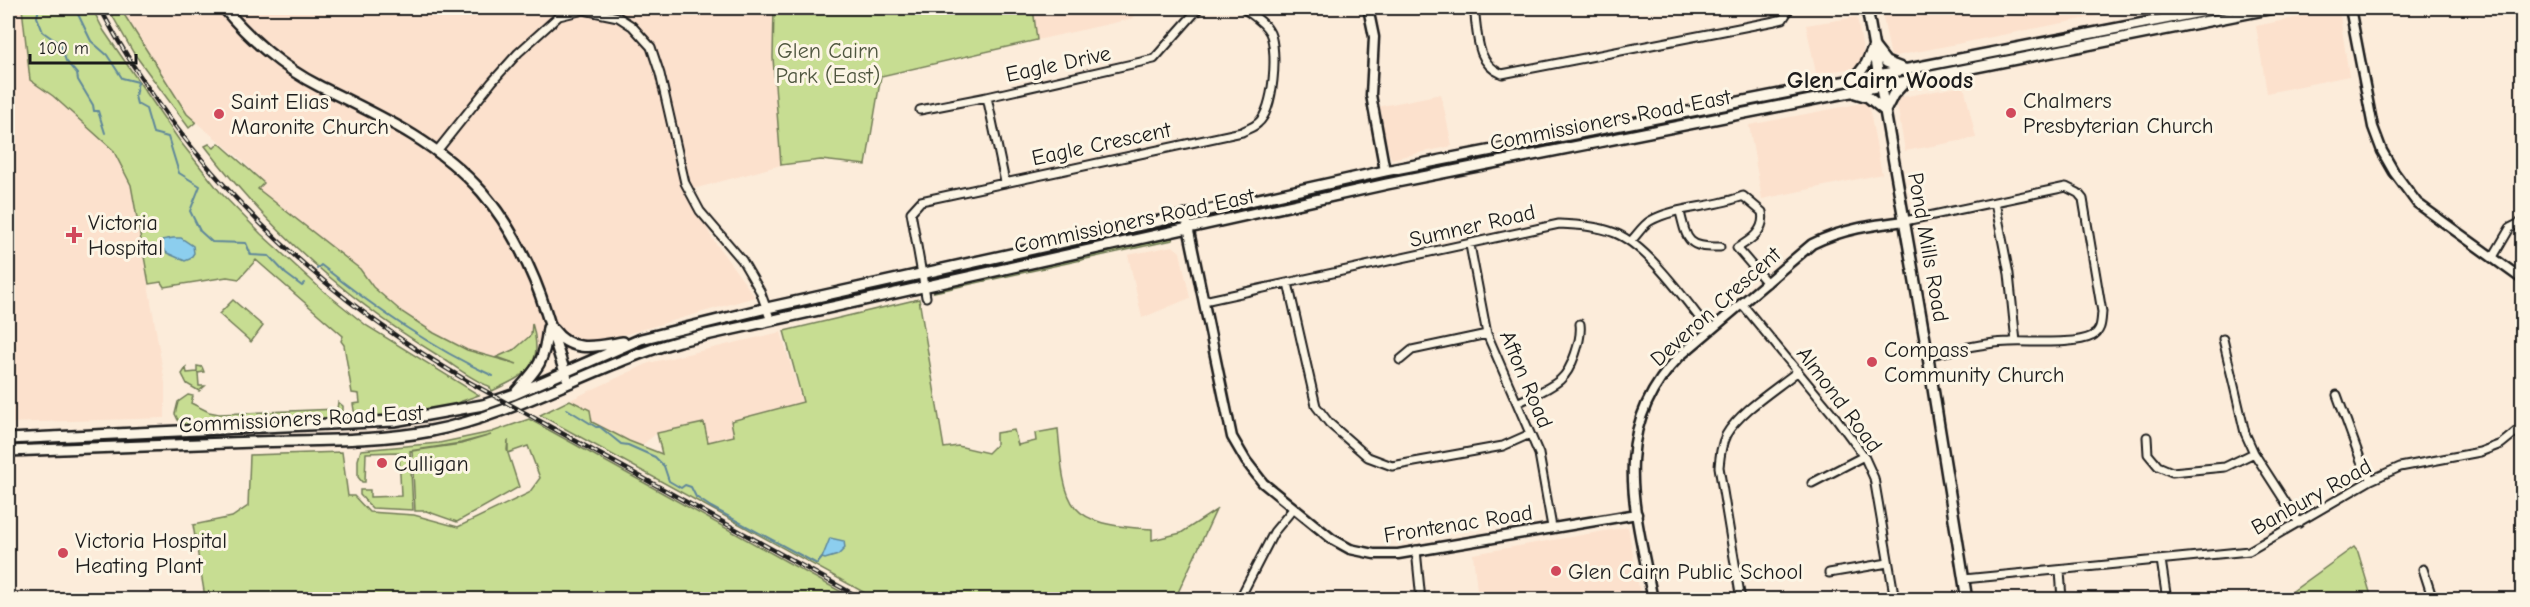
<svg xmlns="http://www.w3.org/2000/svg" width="2530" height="607" font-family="'Comic Neue',sans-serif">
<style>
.built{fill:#fce1cd}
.green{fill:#c7dd92;stroke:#727c57;stroke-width:1.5}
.water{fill:#8cceee;stroke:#5f879a;stroke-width:1.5}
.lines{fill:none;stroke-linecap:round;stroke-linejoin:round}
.stream{stroke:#5f879a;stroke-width:2}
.minor-casing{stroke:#1c1c1c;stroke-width:11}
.tertiary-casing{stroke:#1c1c1c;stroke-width:13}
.secondary-casing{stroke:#1c1c1c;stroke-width:14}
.minor{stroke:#fcf5e5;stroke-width:7}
.tertiary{stroke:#fcf5e5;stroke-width:8}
.secondary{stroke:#fcf5e5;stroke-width:9}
.rail-casing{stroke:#1c1c1c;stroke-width:4.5}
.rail{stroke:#fcf5e5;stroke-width:2;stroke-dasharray:7;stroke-linecap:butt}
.poi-dot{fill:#d1495b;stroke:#fcf5e5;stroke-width:2}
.labels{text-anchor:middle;stroke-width:6;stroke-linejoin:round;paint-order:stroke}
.park-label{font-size:22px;fill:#4f563f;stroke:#fcf5e5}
.street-label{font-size:22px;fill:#1c1c1c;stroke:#fcf5e5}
.poi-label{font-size:22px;fill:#1c1c1c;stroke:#fcf5e5;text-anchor:start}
.neighbourhood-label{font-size:24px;font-weight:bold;fill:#1c1c1c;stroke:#fcf5e5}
</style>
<rect width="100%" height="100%" fill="#fcecda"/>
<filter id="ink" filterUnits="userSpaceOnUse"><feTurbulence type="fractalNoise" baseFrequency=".0167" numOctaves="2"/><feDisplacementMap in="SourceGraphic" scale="12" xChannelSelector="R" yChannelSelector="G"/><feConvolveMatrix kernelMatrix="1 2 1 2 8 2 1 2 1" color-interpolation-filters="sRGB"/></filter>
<g filter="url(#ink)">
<!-- built -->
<path class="built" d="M 8,8 L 23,8 L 30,80 L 53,96 L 113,150 L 131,185 L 165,383 L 165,418 L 8,423 Z
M 120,8 L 774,8 L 773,58 L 781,165 L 686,191 L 714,241 L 755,297 L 519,365 L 467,350 L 434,333 L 402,311 L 373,287 L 360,269 L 257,189 L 264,183 L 242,160 L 187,115 Z
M 1033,8 L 1141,8 L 1131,19 L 1037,40 Z
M 1881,8 L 2138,8 L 1891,57 Z
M 2339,9 L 2349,76 L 2267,93 L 2256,26 Z
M 1857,17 L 1864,55 L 1857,68 L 1816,73 L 1806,25 Z
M 1964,86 L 1976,138 L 1905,151 L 1896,98 Z
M 1441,94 L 1452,146 L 1391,159 L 1377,107 Z
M 1868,102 L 1882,174 L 1762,199 L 1749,125 Z
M 1173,246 L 1180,252 L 1190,298 L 1142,318 L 1128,255 Z
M 781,332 L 802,403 L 731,421 L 734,436 L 708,442 L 704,423 L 657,433 L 641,446 L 592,422 L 590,410 L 570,400 L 649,363 Z
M 1628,527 L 1641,599 L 1478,599 L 1473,554 Z"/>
<!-- green -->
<path class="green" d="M 22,8 L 92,8 L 104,31 L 179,140 L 220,192 L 261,234 L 321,289 L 367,326 L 479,395 L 423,415 L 362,420 L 355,416 L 353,404 L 360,403 L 359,394 L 352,393 L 344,345 L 341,341 L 343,336 L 256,260 L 239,279 L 227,277 L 164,287 L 161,282 L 149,284 L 131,185 L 113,150 L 53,96 L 30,80 Z
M 108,8 L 120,8 L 187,114 L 196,122 L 189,128 L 133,52 Z
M 774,8 L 1033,8 L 1037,40 L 881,76 L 866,165 L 821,160 L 781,165 L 773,58 Z
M 219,143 L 264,183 L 258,189 L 360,269 L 373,287 L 402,312 L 434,333 L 467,350 L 517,364 L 497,357 L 515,349 L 531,335 L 532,323 C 544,366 528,374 492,391 L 489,386 C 472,380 455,366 439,356 C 349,301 269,230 205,146 L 209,144 L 214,148 Z
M 1172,237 L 1173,240 L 934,292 L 937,288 L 1071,256 Z
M 919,299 L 944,448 L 958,446 L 988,453 L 996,445 L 996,433 L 1014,430 L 1018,445 L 1036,441 L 1035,433 L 1058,429 C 1065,510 1066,524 1152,529 L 1152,540 L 1181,533 L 1216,510 L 1175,599 L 876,599 L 540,415 L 570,400 L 590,410 L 592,422 L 629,441 L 662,454 L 657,433 L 704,423 L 708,442 L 734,436 L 731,421 L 803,402 L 784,331 Z
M 233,300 L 263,326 L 251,342 L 219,314 Z
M 197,366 L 202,367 L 204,372 L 198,373 L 199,386 L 205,386 L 199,391 L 187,384 L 182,374 L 186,368 L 187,373 L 197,372 Z
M 188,395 L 193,396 L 191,403 L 209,412 L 219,414 L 337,409 L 338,402 L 343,406 L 343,415 L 335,420 L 188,428 L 180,424 L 175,414 L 178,402 Z
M 529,419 L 854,599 L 192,599 L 205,597 L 193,525 L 232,517 L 248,506 L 250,455 L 342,452 L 348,496 L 354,496 L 369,512 L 414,515 L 458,527 L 529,493 L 540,478 L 528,446 L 508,453 L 508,440 L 507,450 L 519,487 L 457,522 L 426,511 L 415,511 L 412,451 L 461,444 L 491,435 L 461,443 L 410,451 L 413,510 L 372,508 L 360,495 L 360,490 L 370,490 L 370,497 L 401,496 L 399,452 L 366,453 L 365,482 L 362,482 L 358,477 L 358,460 L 361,450 L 439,443 L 492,432 Z
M 2354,547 L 2358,552 L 2372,599 L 2220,599 L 2290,593 Z"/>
<!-- water -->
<path class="water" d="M 173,238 L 181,238 L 193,246 L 194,253 L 190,259 L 185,261 L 167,253 L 162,248 L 162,240 Z
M 830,538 L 844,541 L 845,548 L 838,555 L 825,559 L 822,558 Z"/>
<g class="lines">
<!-- stream -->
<path class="stream" d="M 39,8 L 37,17 L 43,32 L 60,44 L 66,61 L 77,74 L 78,80 L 93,105 L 94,111 L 98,111 L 105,133
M 75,8 L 91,41 L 107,55 L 122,78 L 138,82 L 135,96 L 137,104 L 146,109 L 153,133 L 168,137 L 179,173 L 200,186 L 190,211 L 200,231 L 212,242 L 246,243 L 251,255 L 269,256 L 286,274 L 302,286 L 305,283
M 317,269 L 321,265 C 375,308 430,347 493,376
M 567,409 L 596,427 L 600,427 L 621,444 L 628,445 L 655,457 L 664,466 L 669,481 L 681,488 L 685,485 L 691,487 L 696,497 L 711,507 L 817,564 L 822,558"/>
<!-- minor casing -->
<g class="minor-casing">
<path id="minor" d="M 1474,8 C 1478,33 1475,63 1502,74 L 1775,21 L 1783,19 L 1790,8
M 920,110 L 987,97
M 437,151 L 492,82 L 518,53 L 559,16 L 584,10 L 618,17 L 632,26 L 651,47 L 660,74 L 685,183 L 700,211 L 742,260 L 760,291 L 771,321
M 1005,182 L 987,97 L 1154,59 L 1199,8
M 1995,202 L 2009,274 L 2016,342
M 1680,212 C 1687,241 1688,248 1720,247
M 1905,221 L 2066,187 L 2078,193 L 2083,199 L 2102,312 C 2101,321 2102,331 2092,336 C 2075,345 2030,341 2010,342 C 1983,342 1954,351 1928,355
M 1631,241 C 1637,235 1643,225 1650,221 C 1676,206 1714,208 1743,196 L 1762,212 C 1766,230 1751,240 1737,248 L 1767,283
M 1470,245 L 1487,334 L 1539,454 L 1552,527
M 2493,257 L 2510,228 L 2522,222
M 1288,283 L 1316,406 L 1329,423 L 1368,457 L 1392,466 L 1503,446 L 1530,434
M 926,297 L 911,212 L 921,201 L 1242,132 C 1247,129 1254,127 1258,123 C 1274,110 1278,51 1270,33 C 1265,22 1252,15 1243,8
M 1204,301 L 1559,224 C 1578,225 1597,226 1615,233 C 1648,246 1686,301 1709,330
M 1742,304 L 1836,418 L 1864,456 L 1874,478 L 1895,600
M 2223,339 L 2245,433 L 2254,453 L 2299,523
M 1400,360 L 1412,350 L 1487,334
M 2337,395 L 2361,461 L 2371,480
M 1517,403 C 1531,396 1548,390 1560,380 C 1572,370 1582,339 1580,324
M 2147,437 L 2148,454 L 2158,466 L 2172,472 L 2225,467 L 2254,453
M 1812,483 L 1864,456
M 1416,550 L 1421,600
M 2161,560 L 2167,600
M 2423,569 L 2433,600
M 2060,570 L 2062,600
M 1829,573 L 1888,563
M 1964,579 L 2249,551 L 2371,480 L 2400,467 L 2480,452 L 2501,444 L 2522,427
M 1239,600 L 1274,532 L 1293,509
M 1741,600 L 1719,467 C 1720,456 1721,445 1726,435 C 1740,411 1776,389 1798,371"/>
</g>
<!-- tertiary casing -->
<g class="tertiary-casing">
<path id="tertiary" d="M 1368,8 L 1374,37 L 1371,95 L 1385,171
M 2350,8 L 2373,127 L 2382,151 L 2394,172 L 2417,203 L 2522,279
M 1186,217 L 1232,437 L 1246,461 L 1263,483 L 1332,539 L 1350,549 L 1374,554 L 1398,554 L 1637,514
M 1653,600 C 1635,509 1608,429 1680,356 L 1812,244 C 1842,229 1873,225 1905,221"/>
</g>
<!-- secondary casing -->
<g class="secondary-casing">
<path id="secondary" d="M 224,8 C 249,38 283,68 319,86 C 378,115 437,141 482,192 C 511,226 533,270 546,312 C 553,334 559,356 567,378
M 1867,8 L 1927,351 L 1967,600
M 1875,48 L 1886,62 L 1904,69
M 1854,80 L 1866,64 L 1874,46
M 1855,93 L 1868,97 L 1885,111
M 1885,111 L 1893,95 L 1904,83
M 554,330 C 571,354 598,346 623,342
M 517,391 C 539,367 544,362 548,328
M 8,439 L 394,421 L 483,405 L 515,394 L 641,339 L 767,308 L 1385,171 L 2221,8
M 8,451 C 90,448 171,445 254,442 C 312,440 373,442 431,431 C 518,414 594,365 679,341 L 1387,184 L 2274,8"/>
</g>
<!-- minor -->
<use href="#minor" class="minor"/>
<!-- tertiary -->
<use href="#tertiary" class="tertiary"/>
<!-- secondary -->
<use href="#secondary" class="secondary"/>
<!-- rail casing -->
<g class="rail-casing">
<path id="rail" d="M 100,8 C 184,167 314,292 469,382 L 864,600"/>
</g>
<!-- rail -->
<use href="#rail" class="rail"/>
</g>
</g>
<!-- markers -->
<g class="poi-dot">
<circle cx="2011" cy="113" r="6"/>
<circle cx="219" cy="114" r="6"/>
<path d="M71 226h6v6h6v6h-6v6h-6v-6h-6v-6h6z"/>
<circle cx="1872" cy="362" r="6"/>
<circle cx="382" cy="463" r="6"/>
<circle cx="63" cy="553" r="6"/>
<circle cx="1556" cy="571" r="6"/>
</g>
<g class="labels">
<!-- park labels -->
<g class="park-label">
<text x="828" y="58">Glen Cairn<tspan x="828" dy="25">Park (East)</tspan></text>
</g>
<!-- street labels -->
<g class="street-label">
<text transform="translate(1058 63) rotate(-12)" y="8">Eagle Drive</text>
<text transform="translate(1610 119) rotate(-11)" y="8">Commissioners Road East</text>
<text transform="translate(1101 143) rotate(-12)" y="8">Eagle Crescent</text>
<text transform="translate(1134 220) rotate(-12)" y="8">Commissioners Road East</text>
<text transform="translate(1472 225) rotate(-13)" y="8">Sumner Road</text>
<text transform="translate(1929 247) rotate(80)" y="8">Pond Mills Road</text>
<text transform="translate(1715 306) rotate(-42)" y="8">Deveron Crescent</text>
<text transform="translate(1527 379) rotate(67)" y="8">Afton Road</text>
<text transform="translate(1840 399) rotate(53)" y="8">Almond Road</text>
<text transform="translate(301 418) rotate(-3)" y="8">Commissioners Road East</text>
<text transform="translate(2311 496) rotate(-29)" y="8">Banbury Road</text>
<text transform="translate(1458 523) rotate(-9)" y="8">Frontenac Road</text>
</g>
<!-- poi labels -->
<g class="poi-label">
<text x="2023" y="108">Chalmers<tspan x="2023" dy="25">Presbyterian Church</tspan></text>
<text x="231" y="109">Saint Elias<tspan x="231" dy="25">Maronite Church</tspan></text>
<text x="88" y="230">Victoria<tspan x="88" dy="25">Hospital</tspan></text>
<text x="1884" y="357">Compass<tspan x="1884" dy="25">Community Church</tspan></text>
<text x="394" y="471">Culligan</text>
<text x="75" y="548">Victoria Hospital<tspan x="75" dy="25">Heating Plant</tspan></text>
<text x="1568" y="579">Glen Cairn Public School</text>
</g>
<!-- neighbourhood labels -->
<g class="neighbourhood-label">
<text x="1880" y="88">Glen Cairn Woods</text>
</g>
</g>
<!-- margin -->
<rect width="2530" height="607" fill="none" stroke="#fcf5e5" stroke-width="30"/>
<rect x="15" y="15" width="2500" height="577" fill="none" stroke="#1c1c1c" stroke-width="2" filter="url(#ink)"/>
<!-- scale -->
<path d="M30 54v9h106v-9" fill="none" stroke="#1c1c1c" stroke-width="3"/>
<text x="39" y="54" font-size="18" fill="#1c1c1c" stroke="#fcf5e5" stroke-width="4.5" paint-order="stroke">100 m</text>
</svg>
